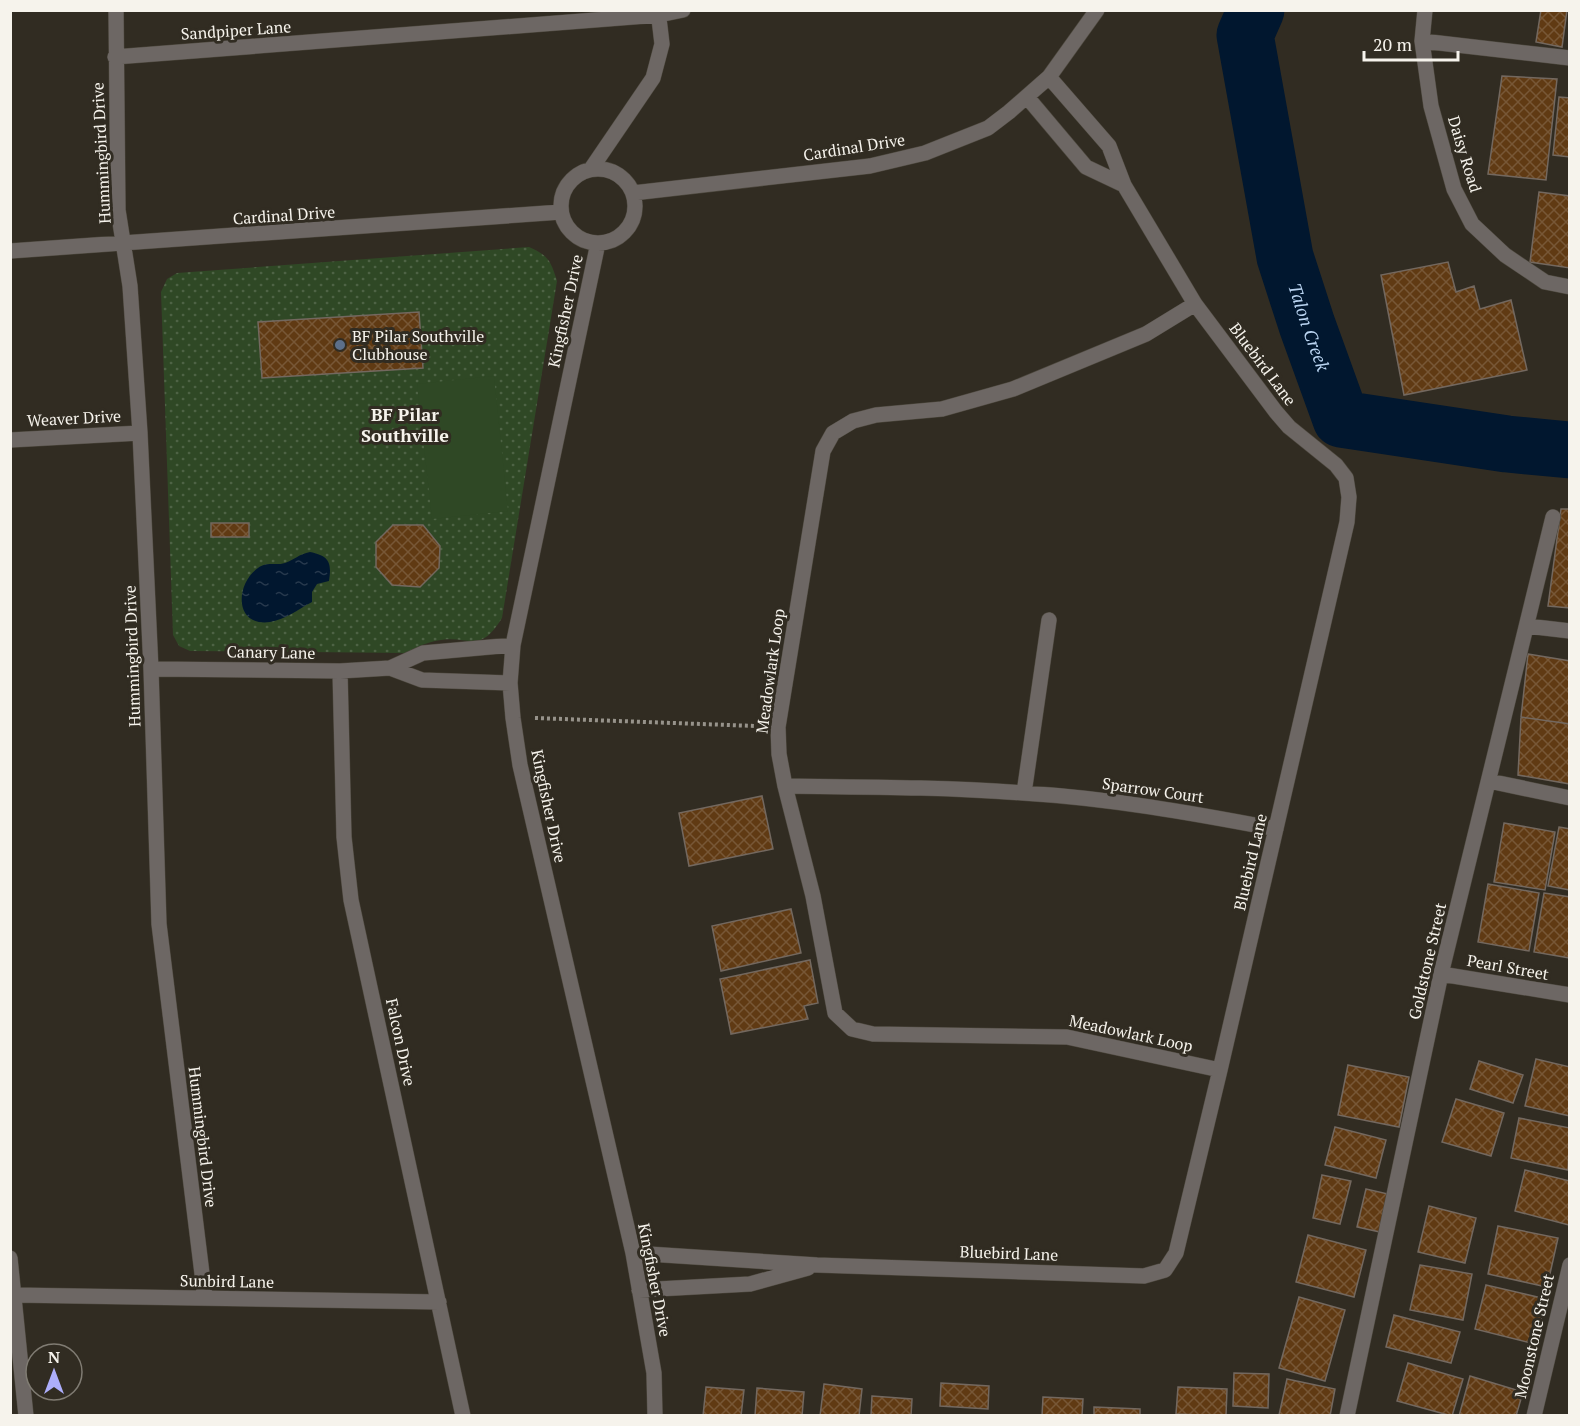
<svg xmlns="http://www.w3.org/2000/svg" width="1580" height="1426" font-family="'PT Serif',serif">
<style>
.park{fill:url(#park-dots)}
.garden{fill:#2f4825}
.water{fill:url(#water-ripples)}
.lines{fill:none;stroke-linecap:round;stroke-linejoin:round}
.river{stroke:#01172f;stroke-width:57}
.building{fill:url(#building-cross-hatch);stroke:#73685f;stroke-width:1.5}
.street-casing{stroke:#4d483e;stroke-width:16}
.path{stroke:#97938b;stroke-width:4;stroke-dasharray:3 3;stroke-linecap:butt}
.street{stroke:#6d6764;stroke-width:15}
.service-dot{fill:#5c6f8a;stroke:#312c22;stroke-width:2}
.labels{text-anchor:middle;stroke-width:6;stroke-linejoin:round;paint-order:stroke}
.street-label{font-size:16px;fill:#f6f3ec;stroke:#312c22}
.poi-label{font-size:16px;fill:#f6f3ec;stroke:#312c22;text-anchor:start}
.water-label{font-size:18px;font-style:italic;fill:#bbd5f2;stroke:#312c22}
.neighbourhood-label{font-size:18px;font-weight:bold;fill:#f6f3ec;stroke:#312c22}
</style>
<defs>
<pattern id="park-dots" width="8" height="8" patternUnits="userSpaceOnUse" patternTransform="scale(1.5)"><rect width="8" height="8" fill="#2f4825"/><path d="M2 2h.1M6 6h.1" fill="none" stroke="#4e6345" stroke-width="1.8" stroke-linecap="round"/></pattern>
<pattern id="water-ripples" width="26" height="14" patternUnits="userSpaceOnUse" patternTransform="scale(1.5)"><rect width="26" height="14" fill="#01172f"/><path d="M2 4q2-2 4 0t4 0M15 11q2-2 4 0t4 0" fill="none" stroke="#27394d"/></pattern>
<pattern id="building-cross-hatch" width="8" height="8" patternUnits="userSpaceOnUse" patternTransform="scale(1.5)"><rect width="8" height="8" fill="#603a13"/><path d="M0 0l8 8M0 8l8-8" fill="none" stroke="#775736"/></pattern>
</defs>
<rect width="100%" height="100%" fill="#312c22"/>
<!-- park -->
<path class="park" d="M 529,247 C 548,255 551,261 557,281 L 502,618 C 478,657 469,633 435,641 C 425,643 414,649 404,653 L 190,651 L 179,646 L 173,635 L 161,292 L 167,279 L 177,273 Z"/>
<!-- garden -->
<path class="garden" d="M 494,376 L 508,511 L 432,519 L 417,384 Z"/>
<!-- water -->
<path class="water" d="M 310,552 C 329,556 332,562 329,581 L 317,584 L 312,592 L 312,602 C 299,609 284,620 270,622 C 234,627 235,584 258,568 C 267,561 275,566 285,563 C 294,560 299,554 310,552 Z"/>
<g class="lines">
<!-- river -->
<path class="river" id="s1" d="M 1256,10 L 1245,35 L 1285,257 L 1307,325 L 1341,419 L 1507,444 L 1570,450"/>
</g>
<!-- building -->
<path class="building" d="M 1541,10 L 1567,10 L 1562,47 L 1536,42 Z
M 1502,76 L 1557,79 L 1546,180 L 1488,174 Z
M 1559,97 L 1570,98 L 1570,157 L 1553,155 Z
M 1539,192 L 1570,196 L 1570,268 L 1530,262 Z
M 1448,262 L 1456,292 L 1474,286 L 1480,309 L 1511,300 L 1527,370 L 1404,395 L 1381,275 Z
M 419,312 L 423,368 L 262,378 L 258,322 Z
M 1561,509 L 1570,509 L 1570,608 L 1548,606 Z
M 211,523 L 249,523 L 249,537 L 211,537 Z
M 393,525 L 423,525 L 440,546 L 439,568 L 420,587 L 392,585 L 376,567 L 376,542 Z
M 1528,654 L 1570,661 L 1570,724 L 1521,717 Z
M 1521,717 L 1570,724 L 1570,784 L 1518,775 Z
M 762,796 L 773,849 L 689,866 L 679,813 Z
M 1504,823 L 1555,832 L 1545,890 L 1494,882 Z
M 1559,827 L 1570,829 L 1570,890 L 1548,886 Z
M 1488,884 L 1539,893 L 1529,951 L 1478,942 Z
M 1544,893 L 1570,897 L 1570,958 L 1534,952 Z
M 791,909 L 801,953 L 721,971 L 712,926 Z
M 810,960 L 818,1003 L 804,1006 L 808,1019 L 731,1034 L 720,979 Z
M 1536,1059 L 1570,1067 L 1570,1116 L 1525,1106 Z
M 1479,1061 L 1523,1075 L 1513,1103 L 1470,1089 Z
M 1348,1065 L 1409,1077 L 1399,1127 L 1338,1115 Z
M 1456,1099 L 1504,1113 L 1491,1156 L 1442,1142 Z
M 1519,1118 L 1570,1128 L 1568,1170 L 1511,1158 Z
M 1335,1127 L 1386,1140 L 1376,1178 L 1325,1165 Z
M 1525,1170 L 1570,1181 L 1569,1225 L 1515,1211 Z
M 1322,1175 L 1351,1181 L 1340,1224 L 1313,1218 Z
M 1366,1189 L 1388,1194 L 1380,1232 L 1357,1227 Z
M 1429,1206 L 1476,1218 L 1465,1263 L 1418,1252 Z
M 1498,1226 L 1558,1238 L 1547,1287 L 1488,1274 Z
M 1308,1235 L 1366,1250 L 1354,1297 L 1296,1282 Z
M 1420,1265 L 1472,1274 L 1463,1320 L 1410,1310 Z
M 1486,1285 L 1546,1299 L 1535,1344 L 1475,1329 Z
M 1299,1297 L 1345,1310 L 1325,1381 L 1279,1368 Z
M 1394,1315 L 1460,1332 L 1451,1363 L 1386,1347 Z
M 1408,1363 L 1463,1379 L 1452,1416 L 1397,1401 Z
M 1234,1373 L 1269,1374 L 1268,1408 L 1233,1406 Z
M 1470,1376 L 1523,1392 L 1516,1416 L 1459,1416 Z
M 1287,1379 L 1335,1389 L 1330,1416 L 1279,1415 Z
M 941,1383 L 989,1386 L 988,1409 L 940,1406 Z
M 824,1384 L 862,1389 L 859,1416 L 820,1416 Z
M 706,1387 L 744,1390 L 741,1416 L 703,1416 Z
M 1178,1387 L 1227,1389 L 1226,1416 L 1176,1414 Z
M 757,1388 L 804,1392 L 802,1416 L 755,1416 Z
M 872,1396 L 912,1399 L 911,1416 L 871,1416 Z
M 1043,1397 L 1083,1399 L 1082,1416 L 1042,1416 Z
M 1094,1407 L 1140,1409 L 1140,1416 L 1094,1416 Z"/>
<g class="lines">
<!-- street casing -->
<g class="street-casing">
<path id="street" d="M 116,10 L 118,210 L 130,286 L 140,433 L 151,669 L 159,924 L 205,1298
M 1425,10 L 1422,41 L 1431,106 L 1454,189 L 1472,224 L 1505,255 L 1545,282 L 1570,287
M 1422,41 L 1570,58
M 115,57 L 659,15 L 683,10
M 1027,97 L 1086,167 L 1124,185
M 591,169 L 653,78 L 662,44 L 658,10
M561 206a37 37 0 1 1 74 0a37 37 0 1 1-74 0Z
M 633,193 L 870,166 L 925,153 L 988,128 L 1009,112 L 1049,77 L 1097,10
M 598,243 L 513,645 L 510,683 L 513,718 L 520,765 L 633,1253 L 654,1373 L 655,1416
M 10,251 L 561,212
M 1195,304 L 1146,334 L 1013,389 L 942,409 L 876,415 L 853,421 L 833,433 L 823,451 L 778,727 L 779,754 L 785,786 L 813,896 L 835,1013 L 852,1029 L 873,1034 L 1067,1037 L 1220,1070
M 10,440 L 140,433
M 1527,626 L 1570,631
M 390,668 L 422,680 L 510,683
M 151,669 L 340,671 L 390,668 L 423,653 L 513,645
M 340,671 L 344,837 L 351,900 L 463,1416
M 1489,781 L 1570,798
M 785,786 C 864,787 943,787 1023,793 C 1108,798 1192,813 1276,829
M 1024,793 L 1049,620
M 1441,974 L 1570,995
M 633,1253 L 817,1265 L 1144,1276 L 1165,1270 L 1176,1253 L 1220,1070 L 1347,522 L 1349,497 L 1346,478 L 1336,465 L 1289,427 L 1276,412 L 1195,304 L 1124,185 L 1109,146 L 1049,77
M 10,1258 L 26,1416
M 639,1290 L 750,1284 L 808,1268
M 15,1295 L 439,1302
M 1347,1416 L 1441,974 L 1553,517
M 1534,1416 L 1570,1265"/>
</g>
<!-- path -->
<path class="path" d="M 535,718 L 756,726"/>
<!-- street -->
<use href="#street" class="street"/>
</g>
<!-- markers -->
<circle class="service-dot" cx="340" cy="345" r="6"/>
<g class="labels">
<!-- street labels -->
<g class="street-label">
<text transform="translate(236 30) rotate(-4)" y="6">Sandpiper Lane</text>
<text transform="translate(854 147) rotate(-9)" y="6">Cardinal Drive</text>
<text transform="translate(101 153) rotate(-93)" y="6">Hummingbird Drive</text>
<text transform="translate(1465 154) rotate(73)" y="6">Daisy Road</text>
<text transform="translate(284 215) rotate(-4)" y="6">Cardinal Drive</text>
<text transform="translate(565 311) rotate(-78)" y="6">Kingfisher Drive</text>
<text transform="translate(1263 364) rotate(53)" y="6">Bluebird Lane</text>
<text transform="translate(74 418) rotate(-3)" y="6">Weaver Drive</text>
<text transform="translate(271 652) rotate(1)" y="6">Canary Lane</text>
<text transform="translate(132 656) rotate(-92)" y="6">Hummingbird Drive</text>
<text transform="translate(770 671) rotate(-82)" y="6">Meadowlark Loop</text>
<text transform="translate(1153 790) rotate(8)" y="6">Sparrow Court</text>
<text transform="translate(549 806) rotate(78)" y="6">Kingfisher Drive</text>
<text transform="translate(1250 862) rotate(-77)" y="6">Bluebird Lane</text>
<text transform="translate(1427 961) rotate(-77)" y="6">Goldstone Street</text>
<text transform="translate(1508 967) rotate(10)" y="6">Pearl Street</text>
<text transform="translate(1131 1033) rotate(12)" y="6">Meadowlark Loop</text>
<text transform="translate(401 1042) rotate(78)" y="6">Falcon Drive</text>
<text transform="translate(203 1137) rotate(83)" y="6">Hummingbird Drive</text>
<text transform="translate(1009 1253) rotate(2)" y="6">Bluebird Lane</text>
<text transform="translate(655 1280) rotate(79)" y="6">Kingfisher Drive</text>
<text transform="translate(227 1281) rotate(1)" y="6">Sunbird Lane</text>
<text transform="translate(1534 1336) rotate(-77)" y="6">Moonstone Street</text>
</g>
<!-- poi labels -->
<g class="poi-label">
<text x="352" y="342">BF Pilar Southville<tspan x="352" dy="18">Clubhouse</tspan></text>
</g>
<!-- water labels -->
<g class="water-label">
<text dy="6" stroke="none"><textPath href="#s1" startOffset="327">Talon Creek</textPath></text>
</g>
<!-- neighbourhood labels -->
<g class="neighbourhood-label">
<text x="405" y="421">BF Pilar<tspan x="405" dy="21">Southville</tspan></text>
</g>
</g>
<!-- border -->
<rect width="1580" height="1426" fill="none" stroke="#f6f3ec" stroke-width="24"/>
<!-- north arrow -->
<g transform="translate(54 1372)"><circle r="28" fill="#312c22" stroke="#807c73" stroke-width="1.5"/>
<path d="M0-4.5L10 22L0 15L-10 22Z" fill="#adaefb"/>
<text y="-9" font-size="16" font-weight="bold" text-anchor="middle" fill="#f6f3ec">N</text>
</g>
<!-- scale -->
<path d="M1364 51v9h94v-9" fill="none" stroke="#f6f3ec" stroke-width="3"/>
<text x="1373" y="51" font-size="18" fill="#f6f3ec" stroke="#312c22" stroke-width="4.5" paint-order="stroke">20 m</text>
</svg>
